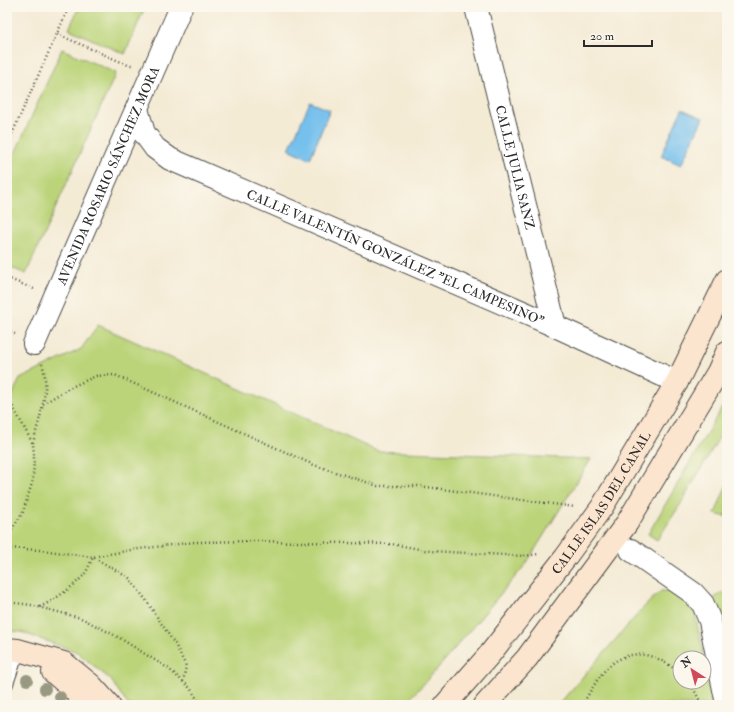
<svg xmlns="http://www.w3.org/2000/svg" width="734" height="712" font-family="'IM FELL Double Pica',serif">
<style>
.green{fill:#bbd479;stroke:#738052;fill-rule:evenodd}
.water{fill:#74c0ed;stroke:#50768c}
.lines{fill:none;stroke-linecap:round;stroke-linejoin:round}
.lane-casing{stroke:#494844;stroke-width:13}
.street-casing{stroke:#494844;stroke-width:24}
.secondary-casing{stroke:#494844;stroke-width:24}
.path{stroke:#494844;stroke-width:2.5;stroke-dasharray:1 3;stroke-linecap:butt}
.lane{stroke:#fff;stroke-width:11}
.street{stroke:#fff;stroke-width:22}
.secondary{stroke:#fce5cf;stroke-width:22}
.tree{fill:#999882}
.labels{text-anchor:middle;stroke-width:3;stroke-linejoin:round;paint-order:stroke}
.street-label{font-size:13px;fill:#2b2b2b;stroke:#fbf7ec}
</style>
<rect width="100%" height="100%" fill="#fbf7ec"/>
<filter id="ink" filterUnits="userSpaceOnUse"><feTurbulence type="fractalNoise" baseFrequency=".025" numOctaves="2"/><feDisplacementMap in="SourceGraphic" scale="8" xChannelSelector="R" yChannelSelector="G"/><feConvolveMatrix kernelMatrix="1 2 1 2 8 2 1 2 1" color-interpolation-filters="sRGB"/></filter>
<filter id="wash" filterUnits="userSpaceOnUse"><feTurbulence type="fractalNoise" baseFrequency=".012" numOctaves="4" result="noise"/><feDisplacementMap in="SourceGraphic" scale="16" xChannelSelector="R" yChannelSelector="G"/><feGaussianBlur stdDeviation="0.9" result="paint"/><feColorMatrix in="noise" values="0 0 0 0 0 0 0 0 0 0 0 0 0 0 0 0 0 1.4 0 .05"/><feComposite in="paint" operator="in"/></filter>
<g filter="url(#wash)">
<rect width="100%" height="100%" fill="#f4ebd5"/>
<!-- green -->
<path class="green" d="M 79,7 L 145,7 L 125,54 L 69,29 Z
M 62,49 L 116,73 L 26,274 L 7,266 L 7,171 Z
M 98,325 L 377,451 L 591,459 L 526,564 L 438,668 L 404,705 L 128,705 L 111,680 L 77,652 L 21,632 L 7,631 L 7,405 L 20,379 L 81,349 Z
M 727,399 L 727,424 L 680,505 L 657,540 L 648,534 Z
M 727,484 L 727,517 L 715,514 Z
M 661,591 L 674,591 L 691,604 L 695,614 L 714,705 L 558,705 L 644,607 ZM 680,658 L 704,658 L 704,682 L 680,682 Z
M 722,592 L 727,596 L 727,648 L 721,621 L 712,600 Z"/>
<!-- water -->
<path class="water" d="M 310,102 L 330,110 L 310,159 L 289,149 Z
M 682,109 L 703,118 L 681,165 L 661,156 Z"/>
</g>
<g filter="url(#ink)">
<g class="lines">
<!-- lane casing -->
<g class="lane-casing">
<path id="lane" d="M 7,685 L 15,662 L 21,651"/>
</g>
<!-- street casing -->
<g class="street-casing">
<g id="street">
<path id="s1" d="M 476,7 L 555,326"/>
<path id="s2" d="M 137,109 L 144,133 L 155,148 L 170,159 L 555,326 L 677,382"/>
<path id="s3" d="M 34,344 L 181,7"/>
<path d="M 631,550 L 693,593 L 703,604 L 710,621 L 727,704"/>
</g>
</g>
<!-- secondary casing -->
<g class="secondary-casing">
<g id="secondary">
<path d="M 7,649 L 18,650 L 64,663 L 91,685 L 109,705"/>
<path d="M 53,672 L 76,692 L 85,705"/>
<path id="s4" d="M 445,705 L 490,654 L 565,558 L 602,507 L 677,382 L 727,280"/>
<path d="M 485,705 L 527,658 L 627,523 L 718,372 L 727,352"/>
</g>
</g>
<!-- path -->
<path class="path" d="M 57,34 L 128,65 L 132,65
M 7,145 L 69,7
M 7,278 L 34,289
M 7,330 L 15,334
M 7,396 L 33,444 L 34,456 L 33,480 L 23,512 L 7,537
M 43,404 L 69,388 L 96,376 L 115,375 L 314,465 L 378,486 L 419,486 L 575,507
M 33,443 C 39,418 51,389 42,364
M 7,548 L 41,550 L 93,557 L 129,578 L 146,600 L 176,646 L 186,666 L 183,682
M 7,602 L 31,605 L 81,618 L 118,637 L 169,669 L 190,688 L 201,705
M 40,607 C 53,601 73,587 83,576 C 88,570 90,563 93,557 L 131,550 L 195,542 L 257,541 L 392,544 L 430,551 L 524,556 L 539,554
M 688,682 L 692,686 L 702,705
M 582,705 C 590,692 598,677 608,667 C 633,645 658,655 680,673"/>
<!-- lane -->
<use href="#lane" class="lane"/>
<!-- street -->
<use href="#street" class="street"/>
<!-- secondary -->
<use href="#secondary" class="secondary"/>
</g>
<!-- trees -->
<g class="tree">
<circle cx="27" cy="680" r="6"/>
<circle cx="45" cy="689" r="6"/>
<circle cx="60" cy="697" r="6"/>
</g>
</g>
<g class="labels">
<!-- street labels -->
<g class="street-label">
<text dy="5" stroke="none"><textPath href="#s1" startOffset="165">CALLE JULIA SANZ</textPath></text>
<text dy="5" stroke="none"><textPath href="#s3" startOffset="184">AVENIDA ROSARIO SÁNCHEZ MORA</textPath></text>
<text dy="5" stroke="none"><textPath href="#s2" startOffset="308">CALLE VALENTÍN GONZÁLEZ "EL CAMPESINO"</textPath></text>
<text dy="5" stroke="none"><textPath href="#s4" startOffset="256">CALLE ISLAS DEL CANAL</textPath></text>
</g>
</g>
<!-- margin -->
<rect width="734" height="712" fill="none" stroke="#fbf7ec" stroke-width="24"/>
<!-- north arrow -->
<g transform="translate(692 670) rotate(324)"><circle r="19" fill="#fbf7ec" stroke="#a8a59f"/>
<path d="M0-3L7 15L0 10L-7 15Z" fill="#d1495b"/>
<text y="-6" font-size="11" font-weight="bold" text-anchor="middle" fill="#2b2b2b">N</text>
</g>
<!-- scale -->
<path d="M584 40v6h68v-6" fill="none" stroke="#2b2b2b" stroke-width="2"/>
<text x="590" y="40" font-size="12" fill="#2b2b2b" stroke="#fbf7ec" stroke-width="3" paint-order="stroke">20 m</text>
</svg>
